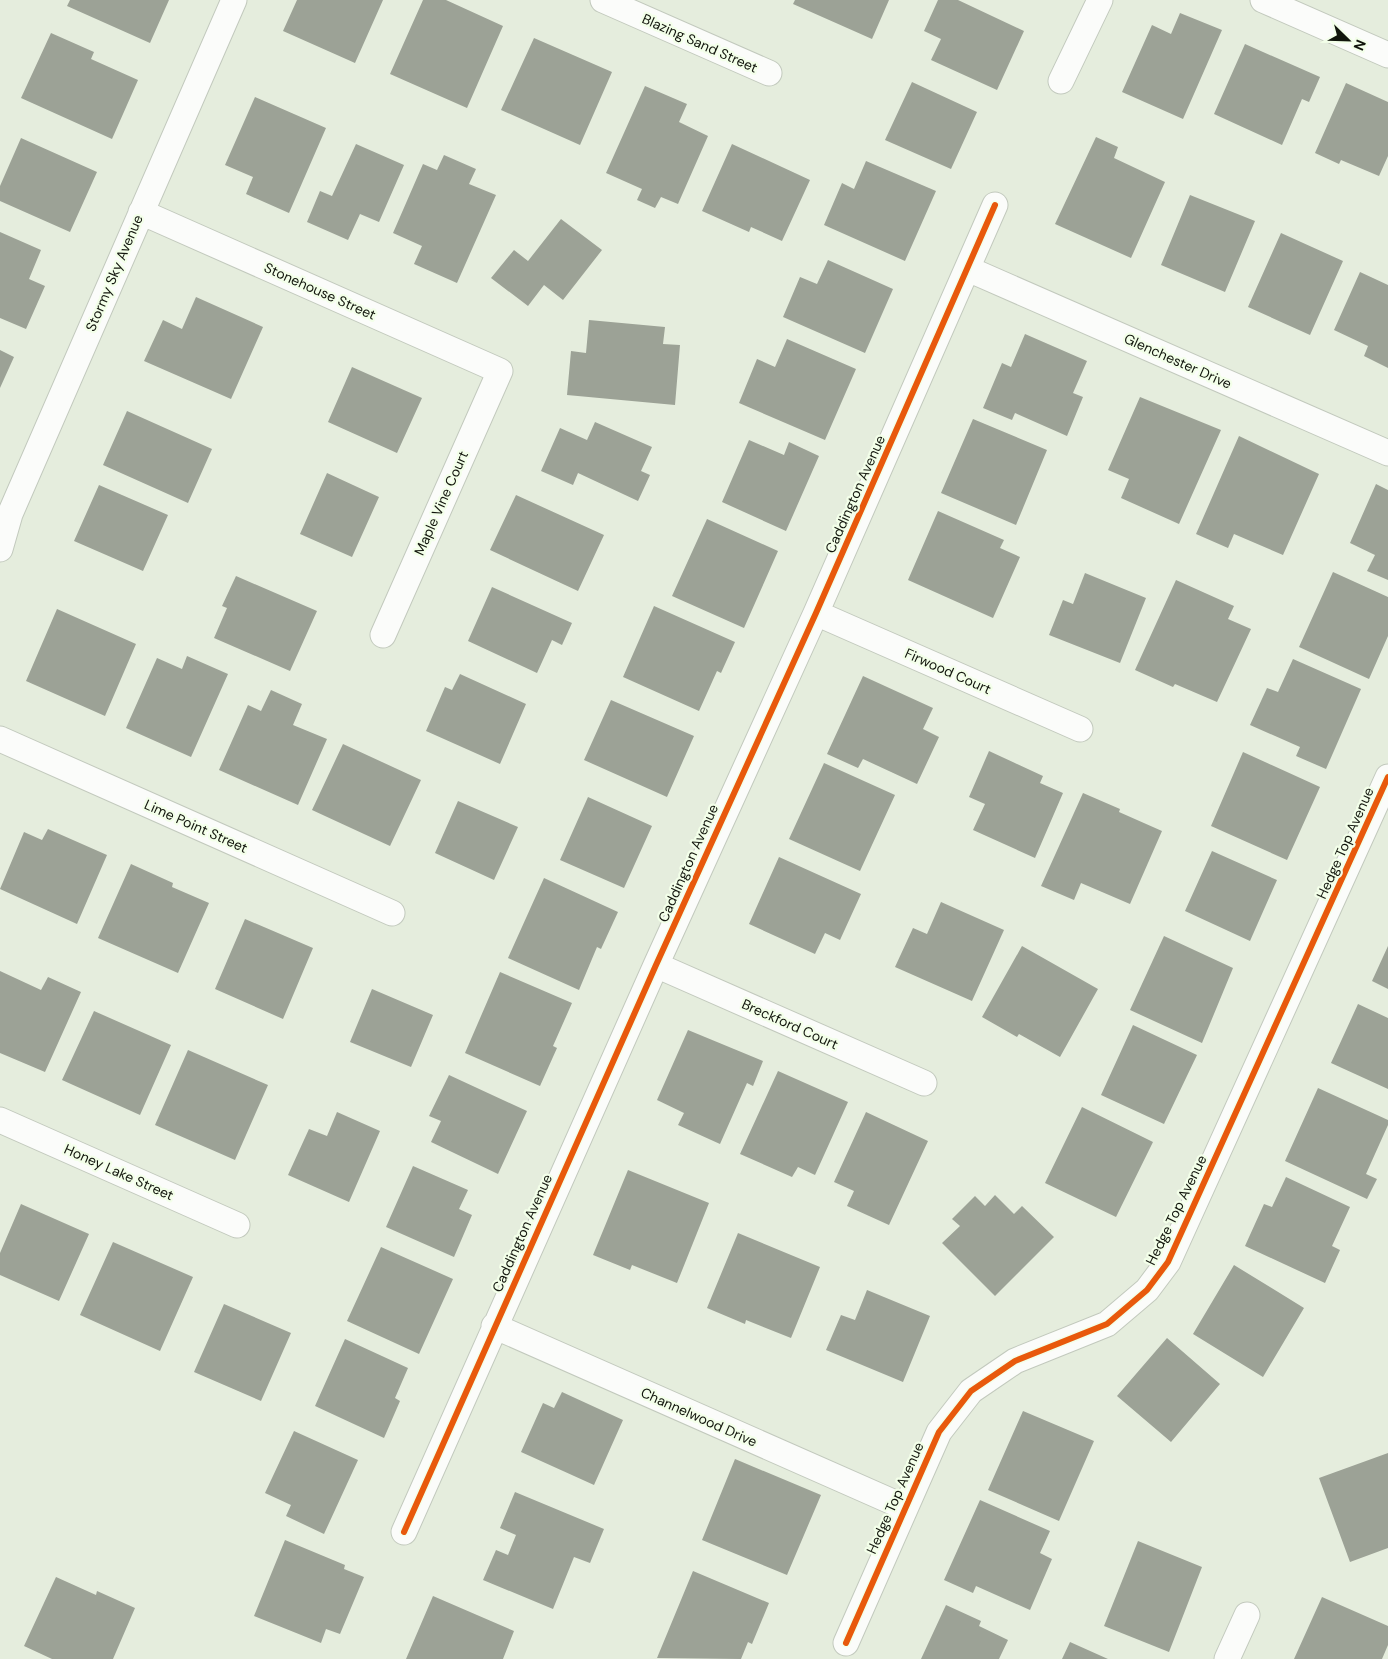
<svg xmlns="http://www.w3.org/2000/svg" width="1388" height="1659" font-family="'DM Sans',sans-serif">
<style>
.building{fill:#9ca296}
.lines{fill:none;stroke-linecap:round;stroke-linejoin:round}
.street-casing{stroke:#c2c9bd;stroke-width:27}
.street{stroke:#fbfcfa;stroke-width:25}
.cycleway-casing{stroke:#f3ffe9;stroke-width:9}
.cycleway{stroke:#e8590c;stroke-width:6}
.labels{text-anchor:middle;stroke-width:4.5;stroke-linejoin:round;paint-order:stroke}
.street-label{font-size:14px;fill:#11150c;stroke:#f3ffe9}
</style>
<rect width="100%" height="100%" fill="#e5eddd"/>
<!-- building -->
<path class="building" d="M 70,0 L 169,0 L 150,43 L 67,6 Z
M 297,0 L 383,0 L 355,63 L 283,31 Z
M 423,0 L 446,0 L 503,26 L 467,108 L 390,74 Z
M 795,0 L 889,0 L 872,39 L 793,4 Z
M 938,0 L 958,0 L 1024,31 L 997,90 L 931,60 L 941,39 L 924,31 Z
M 1180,13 L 1222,30 L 1183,119 L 1122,92 L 1152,25 L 1171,34 Z
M 51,33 L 94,52 L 91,59 L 138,80 L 112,139 L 21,98 Z
M 534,38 L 612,72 L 580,145 L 501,110 Z
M 1245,44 L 1320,77 L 1309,102 L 1302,99 L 1282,145 L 1214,114 Z
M 912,82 L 977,112 L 951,169 L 885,140 Z
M 1346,83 L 1388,102 L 1388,156 L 1379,176 L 1341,160 L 1339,164 L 1315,153 Z
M 645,86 L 687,104 L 679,122 L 708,136 L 678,204 L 661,197 L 655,208 L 637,200 L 642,189 L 606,173 Z
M 255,97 L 326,128 L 289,213 L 246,194 L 253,177 L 225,165 Z
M 1096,137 L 1118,147 L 1114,158 L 1165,182 L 1131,258 L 1055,224 Z
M 21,138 L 97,172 L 70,232 L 0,201 L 0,186 Z
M 356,144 L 404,165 L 379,222 L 360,214 L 348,240 L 307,222 L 320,191 L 332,196 Z
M 732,144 L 810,180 L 782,241 L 751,227 L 749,232 L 702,211 Z
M 444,155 L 476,169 L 469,184 L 496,195 L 457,283 L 414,264 L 422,246 L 393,233 L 423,164 L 437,170 Z
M 866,161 L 936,191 L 905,261 L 824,225 L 842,183 L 854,189 Z
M 1190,195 L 1255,221 L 1225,292 L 1161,265 Z
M 561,219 L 602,250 L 563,300 L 544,285 L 528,306 L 491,278 L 514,250 L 528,261 Z
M 0,232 L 41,250 L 29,279 L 45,286 L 26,329 L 0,318 Z
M 1281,233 L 1343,261 L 1310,335 L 1248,307 Z
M 828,260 L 893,289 L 865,353 L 783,317 L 800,277 L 817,284 Z
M 1360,272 L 1388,285 L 1388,368 L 1364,356 L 1368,346 L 1334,330 Z
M 196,297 L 263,327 L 231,399 L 144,361 L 163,320 L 182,329 Z
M 589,320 L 665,327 L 663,344 L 680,345 L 675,405 L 567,395 L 571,351 L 586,353 Z
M 1025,334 L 1087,361 L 1073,393 L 1083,397 L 1067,436 L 1015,413 L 1012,420 L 983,408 L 1002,363 L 1011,367 Z
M 787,339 L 856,369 L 825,440 L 739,403 L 757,359 L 775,367 Z
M 0,350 L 14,357 L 0,388 Z
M 352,367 L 422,398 L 397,453 L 328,422 Z
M 1140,397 L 1221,430 L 1179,524 L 1121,498 L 1129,479 L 1108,470 Z
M 127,411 L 212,449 L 188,503 L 103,465 Z
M 973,419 L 1047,450 L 1016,525 L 941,493 Z
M 595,422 L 652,447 L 641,471 L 650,475 L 638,501 L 578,473 L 573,485 L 541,471 L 560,428 L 587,440 Z
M 1239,436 L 1319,474 L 1283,555 L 1234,534 L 1228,548 L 1196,534 Z
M 749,440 L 784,455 L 789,442 L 819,456 L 786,531 L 722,502 Z
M 327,473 L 379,497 L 352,557 L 300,534 Z
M 1376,484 L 1388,490 L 1388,580 L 1367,571 L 1375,555 L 1350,543 Z
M 99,485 L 168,515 L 143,571 L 74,541 Z
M 516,495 L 604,535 L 578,591 L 490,550 Z
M 938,511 L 1004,540 L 1000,548 L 1020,557 L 993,618 L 908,580 Z
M 707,519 L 778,551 L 744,628 L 672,596 Z
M 1333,572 L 1388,597 L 1388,636 L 1369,679 L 1299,647 Z
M 1085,573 L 1146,598 L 1120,663 L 1049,635 L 1063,600 L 1073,604 Z
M 236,576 L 317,611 L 290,671 L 214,638 L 227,608 L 222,606 Z
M 1176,580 L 1234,606 L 1228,619 L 1251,629 L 1217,702 L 1175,684 L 1173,687 L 1135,670 Z
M 492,587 L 572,623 L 562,645 L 552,640 L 537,673 L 468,641 Z
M 654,606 L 735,642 L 721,673 L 717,671 L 699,711 L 623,677 Z
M 57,609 L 136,644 L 105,716 L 26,681 Z
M 187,656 L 228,674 L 191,757 L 126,728 L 157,658 L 182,669 Z
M 1293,659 L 1361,689 L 1326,769 L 1296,756 L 1300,747 L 1250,725 L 1267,688 L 1278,692 Z
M 460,674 L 526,704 L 500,764 L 426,731 L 445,687 L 452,690 Z
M 863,676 L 933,708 L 923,729 L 939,737 L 917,784 L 863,759 L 858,768 L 827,754 Z
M 271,690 L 302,704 L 293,725 L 327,739 L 298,805 L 219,770 L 248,705 L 261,711 Z
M 611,700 L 694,736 L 667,797 L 584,760 Z
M 343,744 L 421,780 L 390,846 L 312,810 Z
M 989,751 L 1043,776 L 1040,783 L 1063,793 L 1035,858 L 973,830 L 985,804 L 969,797 Z
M 1243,752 L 1320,787 L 1287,860 L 1211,826 Z
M 824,763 L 895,795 L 860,871 L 789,839 Z
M 1083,793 L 1120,809 L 1119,812 L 1162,831 L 1130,904 L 1081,883 L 1074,900 L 1041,886 Z
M 588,797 L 652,826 L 624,888 L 560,860 Z
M 458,801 L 518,827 L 494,880 L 435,853 Z
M 48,829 L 107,855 L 77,924 L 0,889 L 24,832 L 42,840 Z
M 1212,851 L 1277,880 L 1250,941 L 1185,911 Z
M 779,857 L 861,894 L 840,940 L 825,933 L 815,954 L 749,924 Z
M 131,864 L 173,883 L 172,887 L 209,903 L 178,973 L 98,938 Z
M 544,878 L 618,912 L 601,949 L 597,947 L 579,990 L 508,958 Z
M 941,902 L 1004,930 L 972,1001 L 895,967 L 913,928 L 927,934 Z
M 245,919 L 313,948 L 283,1019 L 215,989 Z
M 1164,936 L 1233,968 L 1202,1043 L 1130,1010 Z
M 1022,946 L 1098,989 L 1060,1057 L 1019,1034 L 1017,1037 L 982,1017 Z
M 1388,946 L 1388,989 L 1372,981 Z
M 0,971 L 41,990 L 48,977 L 81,992 L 45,1072 L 0,1053 Z
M 500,972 L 572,1003 L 553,1046 L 557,1048 L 540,1086 L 465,1053 Z
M 372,989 L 433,1015 L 411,1067 L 350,1042 Z
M 1358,1004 L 1388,1018 L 1388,1089 L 1331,1063 Z
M 94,1011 L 171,1045 L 140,1115 L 62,1080 Z
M 1133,1025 L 1197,1055 L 1164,1124 L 1101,1095 Z
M 688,1030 L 763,1061 L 753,1086 L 747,1083 L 720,1144 L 678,1125 L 684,1113 L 657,1100 Z
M 188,1050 L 268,1085 L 235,1160 L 155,1125 Z
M 778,1071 L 848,1102 L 815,1175 L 798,1167 L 792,1177 L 740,1154 Z
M 449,1075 L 527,1111 L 498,1174 L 431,1142 L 441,1121 L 429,1116 Z
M 1318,1088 L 1388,1120 L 1388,1125 L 1366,1174 L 1377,1179 L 1367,1199 L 1285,1161 Z
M 1082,1107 L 1153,1142 L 1116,1217 L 1045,1183 Z
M 337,1112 L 380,1131 L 349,1202 L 288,1175 L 309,1129 L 327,1136 Z
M 866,1112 L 928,1141 L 889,1225 L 847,1206 L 854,1191 L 834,1182 Z
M 413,1166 L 468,1190 L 459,1209 L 472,1215 L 454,1257 L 386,1227 Z
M 628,1170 L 709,1203 L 677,1283 L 632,1265 L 630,1270 L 593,1255 Z
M 1286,1177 L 1350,1207 L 1332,1246 L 1340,1250 L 1325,1283 L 1245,1246 L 1264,1204 L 1272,1207 Z
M 995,1195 L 1014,1214 L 1022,1206 L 1054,1237 L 995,1296 L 942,1243 L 960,1226 L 952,1219 L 975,1196 L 985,1206 Z
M 21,1204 L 89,1234 L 59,1301 L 0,1275 L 0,1253 Z
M 738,1233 L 820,1267 L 791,1338 L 746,1320 L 745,1324 L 707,1308 Z
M 113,1242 L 193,1277 L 160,1351 L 80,1315 Z
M 381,1247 L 453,1279 L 419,1354 L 347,1321 Z
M 1234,1265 L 1304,1308 L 1263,1377 L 1193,1334 Z
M 867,1290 L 930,1316 L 903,1382 L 826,1350 L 841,1315 L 855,1320 Z
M 224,1304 L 291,1333 L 261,1401 L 194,1372 Z
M 1167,1338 L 1220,1384 L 1171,1442 L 1117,1396 Z
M 345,1339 L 408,1368 L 395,1398 L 400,1401 L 384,1438 L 315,1406 Z
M 562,1392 L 623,1420 L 594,1485 L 521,1452 L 543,1403 L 554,1408 Z
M 1023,1411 L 1094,1441 L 1059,1521 L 988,1490 Z
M 294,1431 L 358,1460 L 324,1534 L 286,1516 L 291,1505 L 265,1493 Z
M 1388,1453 L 1388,1548 L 1350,1562 L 1319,1478 Z
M 735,1459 L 821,1495 L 787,1575 L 702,1540 Z
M 515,1492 L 604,1529 L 590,1563 L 574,1557 L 553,1609 L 483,1580 L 496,1550 L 508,1555 L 516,1535 L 500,1528 Z
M 980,1500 L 1050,1531 L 1040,1553 L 1052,1559 L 1030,1610 L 976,1586 L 973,1593 L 944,1580 Z
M 285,1540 L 345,1565 L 344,1569 L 364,1577 L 340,1634 L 326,1629 L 321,1643 L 254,1616 Z
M 1138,1541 L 1202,1567 L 1169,1652 L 1104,1626 Z
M 693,1571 L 769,1603 L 752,1644 L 748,1642 L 741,1659 L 657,1658 Z
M 56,1577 L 96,1595 L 97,1591 L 135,1608 L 113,1659 L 52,1659 L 24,1646 Z
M 433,1596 L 514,1631 L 503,1659 L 406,1659 Z
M 1322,1597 L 1388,1626 L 1388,1645 L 1382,1659 L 1294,1659 Z
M 946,1605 L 981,1621 L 979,1626 L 1008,1640 L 999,1659 L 921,1659 Z
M 1070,1642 L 1108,1659 L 1062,1659 Z"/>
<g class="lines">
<!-- street casing -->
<g class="street-casing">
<path id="street" d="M 603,0 L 769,73
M 1263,0 L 1388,55
M 1061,81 L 1100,0
M 141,212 L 500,371 L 383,635
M 968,269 L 1388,453
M 0,549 L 10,514 L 234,0
M 816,613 L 1080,729
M 0,739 L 392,913
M 656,965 L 924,1083
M 0,1120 L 237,1225
M 494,1326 L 904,1507
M 404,1532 L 656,965 L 816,613 L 995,205
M 846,1643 L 939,1432 L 971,1391 L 1015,1361 L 1107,1324 L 1147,1290 L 1168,1262 L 1388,777
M 1227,1659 L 1247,1615"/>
</g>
<!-- street -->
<use href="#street" class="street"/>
<!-- cycleway casing -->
<g class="cycleway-casing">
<path id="cycleway" d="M 404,1532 L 656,965 L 816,613 L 995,205
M 846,1643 L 939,1432 L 971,1391 L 1015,1361 L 1107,1324 L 1147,1290 L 1168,1262 L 1388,777"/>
</g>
<!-- cycleway -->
<use href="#cycleway" class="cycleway"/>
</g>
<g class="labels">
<!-- street labels -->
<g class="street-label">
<text transform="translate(700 43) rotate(24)" y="5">Blazing Sand Street</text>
<text transform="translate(114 273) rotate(-67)" y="5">Stormy Sky Avenue</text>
<text transform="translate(320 291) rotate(24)" y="5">Stonehouse Street</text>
<text transform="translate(1178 361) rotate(24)" y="5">Glenchester Drive</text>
<text transform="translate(855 494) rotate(-66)" y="5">Caddington Avenue</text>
<text transform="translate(441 503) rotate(-66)" y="5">Maple Vine Court</text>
<text transform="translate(948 671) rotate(24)" y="5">Firwood Court</text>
<text transform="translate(196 826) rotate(24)" y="5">Lime Point Street</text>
<text transform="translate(1345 843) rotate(-66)" y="5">Hedge Top Avenue</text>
<text transform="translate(688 863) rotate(-66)" y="5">Caddington Avenue</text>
<text transform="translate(790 1024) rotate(24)" y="5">Breckford Court</text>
<text transform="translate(119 1172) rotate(24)" y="5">Honey Lake Street</text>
<text transform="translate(1176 1210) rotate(-64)" y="5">Hedge Top Avenue</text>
<text transform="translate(522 1233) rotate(-66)" y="5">Caddington Avenue</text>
<text transform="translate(699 1417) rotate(24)" y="5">Channelwood Drive</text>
<text transform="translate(895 1498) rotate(-66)" y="5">Hedge Top Avenue</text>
</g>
</g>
<!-- north arrow -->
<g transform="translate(1348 40) rotate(113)" stroke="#f3ffe9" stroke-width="4" paint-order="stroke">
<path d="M0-4L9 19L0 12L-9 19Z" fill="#11150c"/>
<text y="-8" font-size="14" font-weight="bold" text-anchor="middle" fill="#11150c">N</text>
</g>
</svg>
